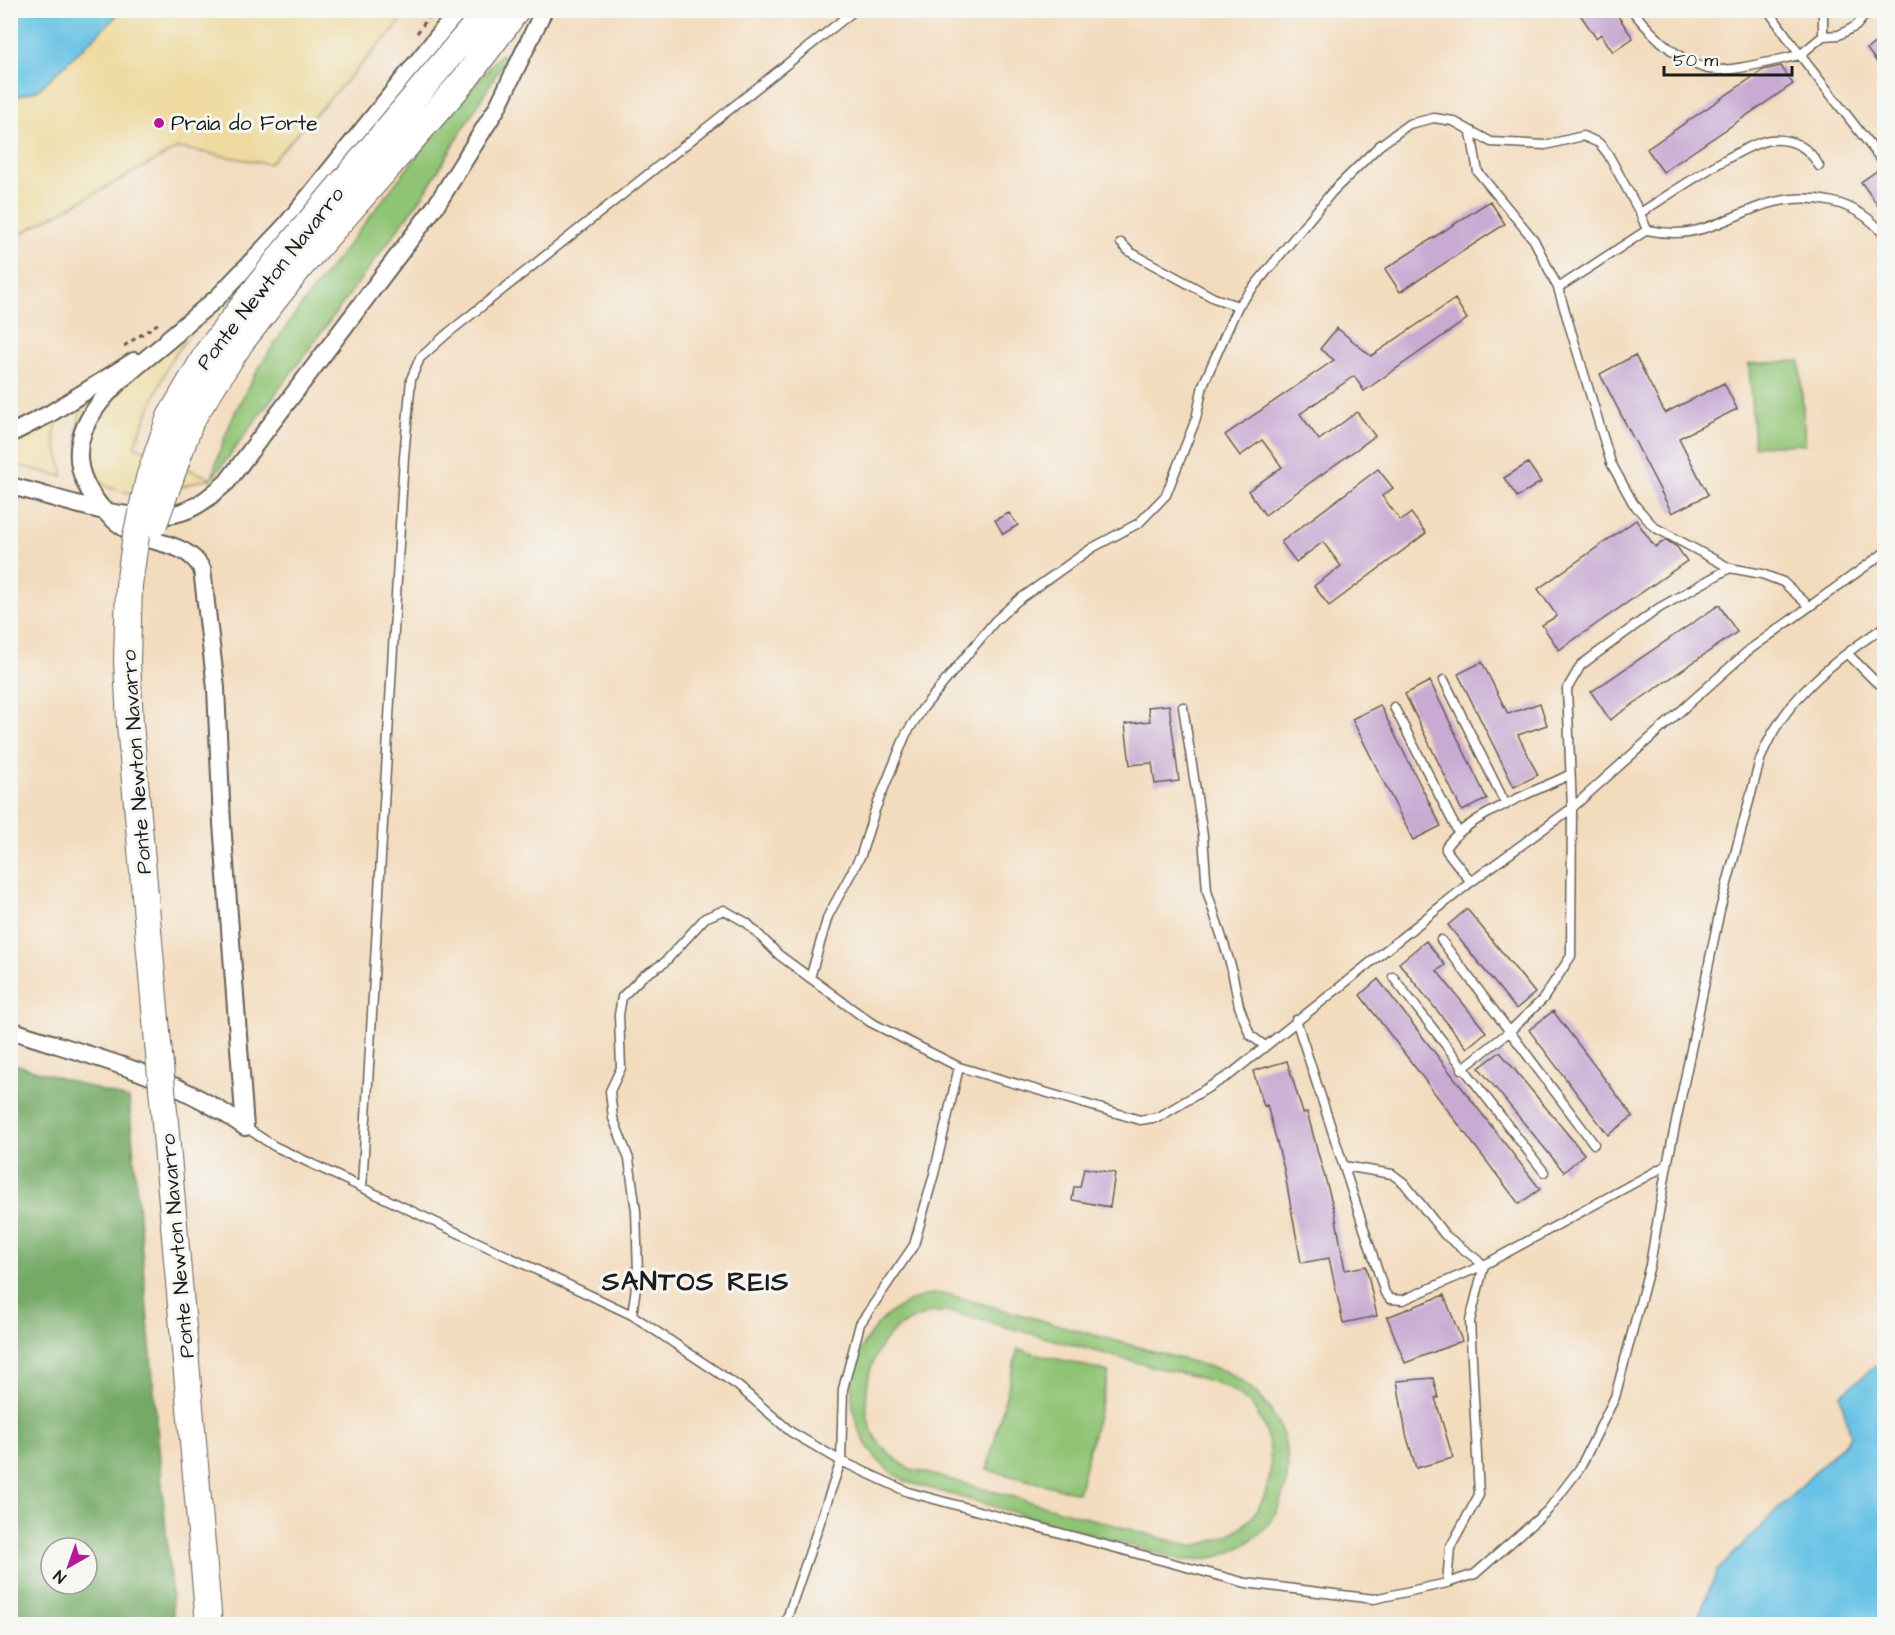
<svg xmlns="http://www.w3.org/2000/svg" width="1895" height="1635" font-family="'Architects Daughter',sans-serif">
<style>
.green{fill:#90c475;stroke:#567048;stroke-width:1.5;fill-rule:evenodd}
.forest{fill:#74aa66;stroke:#486341;stroke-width:1.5;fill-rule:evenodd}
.sand{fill:#eeda9e;stroke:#857b5d;stroke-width:1.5}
.water{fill:#67c2e5;stroke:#426f80;stroke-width:1.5}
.building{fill:#c8aad3}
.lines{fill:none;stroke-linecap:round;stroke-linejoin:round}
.service-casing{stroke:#675f55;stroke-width:11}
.minor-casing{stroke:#675f55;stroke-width:20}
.primary-casing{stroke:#675f55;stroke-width:28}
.path{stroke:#675f55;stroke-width:3;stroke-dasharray:4.5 4.5;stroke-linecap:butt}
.service{stroke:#fff;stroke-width:8}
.minor{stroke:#fff;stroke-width:16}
.primary{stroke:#fff;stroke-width:26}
.primary-bridge-casing{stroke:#675f55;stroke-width:28;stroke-linecap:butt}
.primary-bridge{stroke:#fff;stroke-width:26}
.poi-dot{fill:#b5179e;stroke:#f6f6f2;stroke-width:2}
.labels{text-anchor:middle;stroke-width:6;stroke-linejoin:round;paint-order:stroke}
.poi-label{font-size:21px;fill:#1c1c1c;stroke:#f6f6f2;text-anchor:start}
.street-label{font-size:21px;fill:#1c1c1c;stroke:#f6f6f2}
.district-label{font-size:27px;font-weight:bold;letter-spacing:1.5px;fill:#1c1c1c;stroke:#f6f6f2}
</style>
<rect width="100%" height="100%" fill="#f6f6f2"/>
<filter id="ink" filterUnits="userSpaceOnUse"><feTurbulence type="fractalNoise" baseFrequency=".0167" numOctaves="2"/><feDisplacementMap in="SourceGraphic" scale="12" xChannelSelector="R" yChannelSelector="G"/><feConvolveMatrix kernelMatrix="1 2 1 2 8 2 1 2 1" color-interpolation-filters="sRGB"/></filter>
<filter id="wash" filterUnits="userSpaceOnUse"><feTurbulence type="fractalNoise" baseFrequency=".008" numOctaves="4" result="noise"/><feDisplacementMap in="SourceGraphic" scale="24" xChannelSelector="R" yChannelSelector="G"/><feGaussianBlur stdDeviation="1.35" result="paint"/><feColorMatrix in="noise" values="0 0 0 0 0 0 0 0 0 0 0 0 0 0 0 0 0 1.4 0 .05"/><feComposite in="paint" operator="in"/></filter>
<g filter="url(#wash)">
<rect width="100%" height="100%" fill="#f3dcbe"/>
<!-- green -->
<path class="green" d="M 501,54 L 506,58 L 424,194 L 212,479 C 232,389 297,311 352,240 C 400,177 449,114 501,54 Z
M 1800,361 L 1805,444 L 1754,446 L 1749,364 Z
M 932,1294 L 946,1294 L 1225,1371 C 1328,1424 1298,1564 1182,1560 L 907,1482 C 823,1438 838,1315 932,1294 ZM 932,1312 L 951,1312 C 1018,1330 1084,1348 1150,1366 C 1179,1374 1221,1378 1244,1399 C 1270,1421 1276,1460 1266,1491 C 1254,1527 1225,1541 1190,1546 L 908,1468 C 894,1458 879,1447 872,1431 C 859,1398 869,1349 898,1328 C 909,1320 920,1316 932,1312 Z
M 1018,1349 L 1109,1372 L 1078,1493 L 987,1470 Z"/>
<!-- forest -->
<path class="forest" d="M 11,1063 L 129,1099 L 174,1624 L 11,1624 ZM 51,1548 L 87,1548 L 87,1584 L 51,1584 Z"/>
<!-- sand -->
<path class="sand" d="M 122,11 L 404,11 L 397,26 L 269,164 L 178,148 L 11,239 L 11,98 L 38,90 Z
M 210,307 L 170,361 L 134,446 L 212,479 C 196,479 187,486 172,490 C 109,504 64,476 81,408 Z
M 59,410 L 54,437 L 63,472 L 62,476 L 11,464 L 11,431 Z"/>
<!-- water -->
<path class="water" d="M 11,10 L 122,10 L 122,11 L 38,90 L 11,98 Z
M 1884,1359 L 1884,1624 L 1695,1624 L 1717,1571 L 1851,1436 L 1840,1395 Z"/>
<g id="blocks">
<!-- building -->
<path class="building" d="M 1577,10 L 1614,10 L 1633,38 L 1613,52 L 1601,34 L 1596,38 Z
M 1884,36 L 1884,72 L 1867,49 Z
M 1781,66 L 1793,84 L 1663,172 L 1647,149 L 1763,70 Z
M 1881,168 L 1884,169 L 1884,214 L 1861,182 Z
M 1490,201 L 1505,224 L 1400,292 L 1385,269 Z
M 1455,299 L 1467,319 L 1364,391 L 1354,376 L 1300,414 L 1319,440 L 1357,412 L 1375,436 L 1265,515 L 1248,491 L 1282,467 L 1262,440 L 1240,456 L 1225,435 L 1334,360 L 1320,349 L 1337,328 L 1371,356 Z
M 1635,355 L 1665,413 L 1724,383 L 1737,409 L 1679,438 L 1708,495 L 1672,513 L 1600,374 Z
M 1528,463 L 1541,482 L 1517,497 L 1504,478 Z
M 1378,469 L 1393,488 L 1382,496 L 1401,521 L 1411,513 L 1426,533 L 1329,606 L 1314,586 L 1341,566 L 1323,542 L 1296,562 L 1281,542 Z
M 1009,513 L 1018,525 L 1003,534 L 995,520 Z
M 1636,520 L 1655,547 L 1666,540 L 1677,547 L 1687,561 L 1559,650 L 1542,625 L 1557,616 L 1538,589 Z
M 1719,605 L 1737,632 L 1610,720 L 1591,692 Z
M 1482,662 L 1508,714 L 1540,703 L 1547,725 L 1518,735 L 1538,775 L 1514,787 L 1458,674 Z
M 1430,681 L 1487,799 L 1462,811 L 1405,694 Z
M 1169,705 L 1179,781 L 1155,784 L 1152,763 L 1130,765 L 1125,724 L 1150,721 L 1148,707 Z
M 1380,705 L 1441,826 L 1413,840 L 1352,719 Z
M 1467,909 L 1535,993 L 1516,1009 L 1448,925 Z
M 1426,941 L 1445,965 L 1437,971 L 1486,1032 L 1467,1048 L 1399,963 Z
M 1378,979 L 1540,1189 L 1519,1204 L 1360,995 Z
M 1553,1011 L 1633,1116 L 1608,1135 L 1529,1030 Z
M 1500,1052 L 1584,1154 L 1564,1172 L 1479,1068 Z
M 1287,1061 L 1303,1113 L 1307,1112 L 1320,1160 L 1335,1213 L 1345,1270 L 1366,1266 L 1377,1316 L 1343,1323 L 1329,1258 L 1301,1263 L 1284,1169 L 1267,1105 L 1264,1106 L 1253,1071 Z
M 1084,1168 L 1115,1173 L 1110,1207 L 1072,1200 L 1074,1187 L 1080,1187 Z
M 1444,1295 L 1462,1341 L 1405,1363 L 1387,1317 Z
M 1433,1378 L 1438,1398 L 1435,1398 L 1453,1458 L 1416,1468 L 1406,1434 L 1397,1381 Z"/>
</g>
</g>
<g filter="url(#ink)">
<use href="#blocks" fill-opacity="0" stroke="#675f55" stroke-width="1.5"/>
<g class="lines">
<!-- service casing -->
<g class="service-casing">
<path id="service" d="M 1632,10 C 1651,34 1678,61 1708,69 C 1727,74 1779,59 1800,55 L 1884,163
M 1768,10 L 1800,55 L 1823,36 L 1839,35 L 1856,26 L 1866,14 L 1865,10
M 1823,36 L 1823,15 L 1826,10
M 1471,133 L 1478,172 L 1534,240 L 1558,288 L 1611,463 L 1633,503 L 1654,527 L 1730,568 L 1762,574 L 1783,582 L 1809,606
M 1647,230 L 1640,213 C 1668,196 1742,144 1770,140 C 1792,138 1809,147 1819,166
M 1121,243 L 1130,252 L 1214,298 L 1238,306
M 1558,288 L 1647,230 C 1661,233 1674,234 1688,232 C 1715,228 1741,212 1767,204 C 1809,192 1857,199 1884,235
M 1848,654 L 1875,681 L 1884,687
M 1444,680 L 1506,805
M 1183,707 L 1203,836 L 1207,891 L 1231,966 L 1239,1006 L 1250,1035 L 1265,1046
M 1394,707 L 1458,832
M 1471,882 L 1446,850 L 1446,847 C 1465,817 1536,791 1569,775
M 1441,940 L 1594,1144
M 1393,977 L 1544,1172
M 810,978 L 828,916 L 861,855 L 875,810 L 906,734 L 923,708 L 995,621 L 1017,601 L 1092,548 L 1139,523 L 1166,495 L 1196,419 L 1203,385 L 1238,306 L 1332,192 L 1379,146 L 1409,124 L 1434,118 L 1453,121 L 1491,142 L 1545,145 L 1583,136 L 1599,143 L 1608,154 L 1640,213
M 1296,1020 L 1385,1293 L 1390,1299 L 1403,1300 L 1484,1265 L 1667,1165
M 1462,1069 L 1510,1031 L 1543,999 L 1571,956 L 1572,808 L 1567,689 L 1581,665 L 1659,608 L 1730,568
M 245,1127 L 274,1146 L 632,1315 L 738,1386 L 791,1432 L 841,1461 L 908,1492 L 1246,1583 L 1374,1599 L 1447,1583 L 1475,1574 L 1548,1510 L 1580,1468 L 1615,1397 L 1650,1265 L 1667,1165 L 1720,910 L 1760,760 C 1781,702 1834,660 1884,627
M 1344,1166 L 1392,1174 L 1404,1183 L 1445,1235 L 1484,1265 L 1470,1321 L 1479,1495 L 1450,1548 L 1447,1583
M 362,1187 L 404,457 L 411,379 L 420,358 L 448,333 L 855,10
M 632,1315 L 638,1273 L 636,1211 L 629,1159 L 613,1118 L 610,1091 L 621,1068 L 619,1015 L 622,997 L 643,976 L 664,963 L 705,918 L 724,910 L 747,923 L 779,955 L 870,1022 L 959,1067
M 785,1624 L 841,1461 L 843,1389 L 860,1324 L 914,1245 L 934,1174 L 959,1067 L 1140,1120 L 1159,1117 L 1231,1074 L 1471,882 L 1572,808 L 1749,650 L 1884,553"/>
</g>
<!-- minor casing -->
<g class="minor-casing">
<path id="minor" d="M 176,334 C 135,370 56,418 85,482 C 94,502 111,521 131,532 C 155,545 187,542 202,569 L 216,688 L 222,823 L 245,1127
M 168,339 L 217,298 L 286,225 L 459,10
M 10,434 L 51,413 L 134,361
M 10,486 C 60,497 132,528 182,512 C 200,506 213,494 227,482 L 437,204 L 497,108 L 544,10
M 10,1030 C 95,1058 172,1074 245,1127"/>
</g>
<!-- primary casing -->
<g class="primary-casing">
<path id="primary" d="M 505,26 L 516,10"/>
</g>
<!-- path -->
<path class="path" d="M 417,33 L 434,10
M 124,346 L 159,323"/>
<!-- service -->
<use href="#service" class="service"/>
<!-- minor -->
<use href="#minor" class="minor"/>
<!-- primary -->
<use href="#primary" class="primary"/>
<!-- primary-bridge casing -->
<g class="primary-bridge-casing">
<path id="primary-bridge" d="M 154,524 L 191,420 L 241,342 L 300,267 L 465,79 L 505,26
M 209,1624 L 130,724 L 127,661 L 129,585 L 136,536 L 149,478 L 170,417 L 208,352 L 286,250 L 487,11"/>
</g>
<!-- primary-bridge -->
<use href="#primary-bridge" class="primary-bridge"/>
</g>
</g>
<!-- markers -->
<circle class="poi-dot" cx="159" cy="123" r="6"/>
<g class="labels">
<!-- poi labels -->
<g class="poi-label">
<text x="171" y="130">Praia do Forte</text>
</g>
<!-- street labels -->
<g class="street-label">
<text transform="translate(270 278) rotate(-52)" y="7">Ponte Newton Navarro</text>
<text transform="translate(136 762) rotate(-94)" y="7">Ponte Newton Navarro</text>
<text transform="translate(177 1246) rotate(-95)" y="7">Ponte Newton Navarro</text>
</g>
<!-- district labels -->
<g class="district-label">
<text x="696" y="1290">SANTOS REIS</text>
</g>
</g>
<!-- margin -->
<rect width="1895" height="1635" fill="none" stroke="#f6f6f2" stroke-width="36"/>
<!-- north arrow -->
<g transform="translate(69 1566) rotate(220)"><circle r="28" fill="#f6f6f2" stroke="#9f9f9c" stroke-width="1.5"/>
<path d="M0-4.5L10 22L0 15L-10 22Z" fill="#b5179e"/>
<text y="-9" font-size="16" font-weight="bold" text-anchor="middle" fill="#1c1c1c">N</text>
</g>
<!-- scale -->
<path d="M1664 66v9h128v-9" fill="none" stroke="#1c1c1c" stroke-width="3"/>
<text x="1673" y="66" font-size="18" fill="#1c1c1c" stroke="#f6f6f2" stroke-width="4.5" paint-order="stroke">50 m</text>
</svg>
